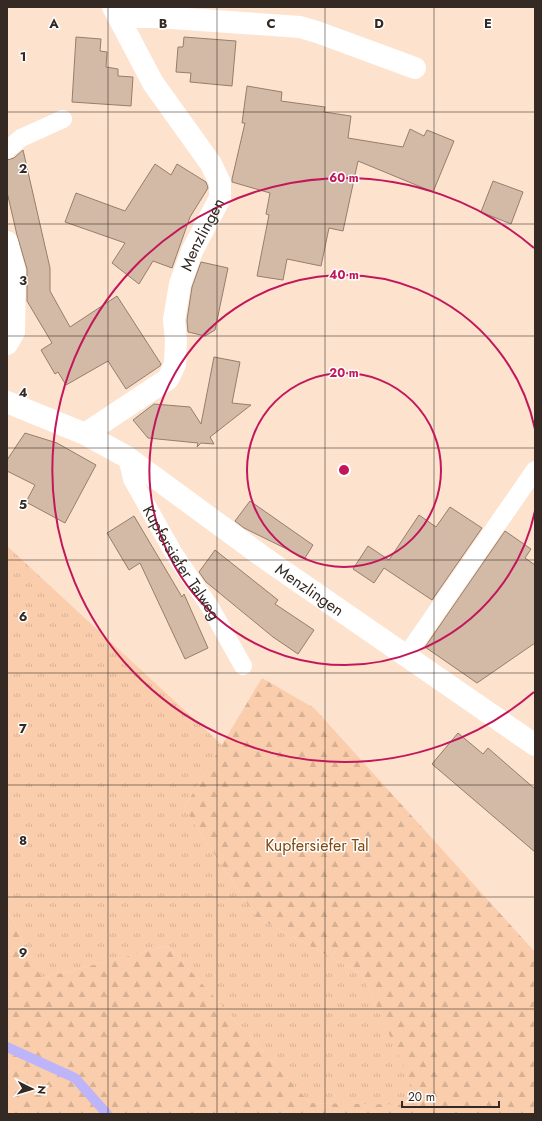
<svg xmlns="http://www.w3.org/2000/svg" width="542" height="1121" font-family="Jost,sans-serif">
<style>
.grass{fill:url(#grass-tufts)}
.forest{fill:url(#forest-firs)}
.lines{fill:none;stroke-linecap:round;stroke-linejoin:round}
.stream{stroke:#beb4f9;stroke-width:10}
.building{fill:#d3baa6;stroke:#967e6c}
.service{stroke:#fff;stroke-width:18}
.minor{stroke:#fff;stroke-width:22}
.grid{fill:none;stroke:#342a23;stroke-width:1;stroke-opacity:0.55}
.ring{fill:none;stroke:#c2185b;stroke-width:2}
.labels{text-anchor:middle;stroke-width:3;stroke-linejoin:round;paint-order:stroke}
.street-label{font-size:16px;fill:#342a23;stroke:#fff}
.park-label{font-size:16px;fill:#80480f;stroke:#fff}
.grid-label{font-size:13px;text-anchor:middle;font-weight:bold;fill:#342a23;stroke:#fff;stroke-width:3;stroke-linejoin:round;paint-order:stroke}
.centre{fill:#c2185b;stroke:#fff;stroke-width:2}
.ring-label{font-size:12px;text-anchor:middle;font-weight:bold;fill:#c2185b;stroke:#fff;stroke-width:3;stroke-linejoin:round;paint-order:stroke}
</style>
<defs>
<pattern id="grass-tufts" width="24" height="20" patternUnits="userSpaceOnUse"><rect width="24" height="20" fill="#faceac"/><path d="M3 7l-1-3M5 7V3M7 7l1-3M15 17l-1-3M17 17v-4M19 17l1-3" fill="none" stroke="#d7b194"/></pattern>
<pattern id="forest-firs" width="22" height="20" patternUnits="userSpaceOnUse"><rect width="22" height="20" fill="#faceac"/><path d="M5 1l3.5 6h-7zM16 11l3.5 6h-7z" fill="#d7b194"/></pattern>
</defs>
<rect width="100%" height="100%" fill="#fde2ce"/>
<!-- grass -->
<path class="grass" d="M 7,546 L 222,745 L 184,808 L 256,917 L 362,974 L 422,1106 L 310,1103 L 168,946 L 42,978 L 7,910 Z"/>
<!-- forest -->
<path class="forest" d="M 262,678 L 314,708 L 535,952 L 535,1114 L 7,1114 L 7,910 L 42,978 L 168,946 L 310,1103 L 421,1105 L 362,974 L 256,917 L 184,808 Z"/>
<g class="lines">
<!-- stream -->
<path class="stream" d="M 7,1047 L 75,1078 L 107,1114"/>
</g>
<!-- building -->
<path class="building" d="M 76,37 L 101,39 L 100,51 L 107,52 L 106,67 L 118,69 L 118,76 L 133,77 L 131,106 L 72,102 Z
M 184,37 L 236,41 L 232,86 L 190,82 L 191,73 L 176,72 L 178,47 L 183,47 Z
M 247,86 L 282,92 L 281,101 L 325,107 L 324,112 L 351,116 L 348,138 L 403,147 L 410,129 L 424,136 L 427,130 L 454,141 L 433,192 L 358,161 L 343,231 L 329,228 L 321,266 L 287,259 L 283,280 L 257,276 L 269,215 L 266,214 L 270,193 L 232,182 L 232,179 L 245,123 L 242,123 Z
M 23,150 L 50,268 L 50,291 L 70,327 L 117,296 L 161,364 L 160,366 L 126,389 L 108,361 L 66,385 L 58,372 L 55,374 L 41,350 L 52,343 L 27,301 L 27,269 L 17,235 L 7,192 L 7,160 L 14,158 Z
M 155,164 L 171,175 L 177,164 L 206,182 L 208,188 L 190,217 L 172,268 L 153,261 L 139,284 L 112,263 L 125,243 L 65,222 L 76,193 L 125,211 Z
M 493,181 L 523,192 L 511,224 L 481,212 Z
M 201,262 L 228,268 L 215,330 L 205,336 L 188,332 L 187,320 L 192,287 Z
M 214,357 L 240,362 L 232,403 L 251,405 L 210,437 L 214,444 L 201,443 L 197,447 L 198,443 L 148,438 L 133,420 L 154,404 L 190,407 L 201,424 Z
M 25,433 L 57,443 L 96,465 L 65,523 L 26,502 L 35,485 L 7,471 L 7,460 Z
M 250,501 L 313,545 L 305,558 L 244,528 L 235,521 Z
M 450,507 L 482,528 L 432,600 L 384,568 L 374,583 L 353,569 L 368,546 L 389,560 L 419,515 L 436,527 Z
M 134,516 L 182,597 L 184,594 L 208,648 L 185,659 L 140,563 L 129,570 L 107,533 Z
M 505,531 L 531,549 L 525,558 L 535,565 L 535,643 L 477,683 L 425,647 Z
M 215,550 L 278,600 L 275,604 L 314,630 L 298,654 L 273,637 L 206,582 L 199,572 Z
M 458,733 L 483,754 L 488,748 L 535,789 L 535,852 L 432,764 Z"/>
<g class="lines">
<!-- service -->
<g class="service">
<path d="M 7,150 L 21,138 L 63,119"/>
<path id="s1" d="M 127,457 L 132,479 L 173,552 L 210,607 L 243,666"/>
<path d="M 406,656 L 535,470"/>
</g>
<!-- minor -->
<g class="minor">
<path d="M 119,17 L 158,17 L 300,27 L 317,32 L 415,68"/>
<path d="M 7,242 L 15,272 L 14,332 L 7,344"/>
<path id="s2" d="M 7,402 L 85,434 L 127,457 L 266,559 L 535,745"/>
<path id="s3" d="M 85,434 L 168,379 L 175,364 L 176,340 L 174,320 L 180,284 L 192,251 L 220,198 L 220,183 L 211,164 L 153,83 L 113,7"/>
</g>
</g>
<!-- grid -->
<path class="grid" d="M 108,7 L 108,1114M 217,7 L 217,1114M 325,7 L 325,1114M 434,7 L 434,1114M 7,112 L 535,112M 7,224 L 535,224M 7,336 L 535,336M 7,448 L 535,448M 7,560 L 535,560M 7,673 L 535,673M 7,785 L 535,785M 7,897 L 535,897M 7,1009 L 535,1009"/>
<!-- distance rings -->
<g class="ring">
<circle cx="344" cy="470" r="97"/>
<path d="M535 511A195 195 0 1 1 535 429"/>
<path d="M534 692A292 292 0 1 1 534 248"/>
</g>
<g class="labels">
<!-- street labels -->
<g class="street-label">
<text dy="6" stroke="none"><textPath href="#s3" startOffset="251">Menzlingen</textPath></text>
<text dy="6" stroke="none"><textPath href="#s1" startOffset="120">Kupfersiefer Talweg</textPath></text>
<text dy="6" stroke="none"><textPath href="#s2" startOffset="358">Menzlingen</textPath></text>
</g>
<!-- park labels -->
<g class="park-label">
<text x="317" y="851">Kupfersiefer Tal</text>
</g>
</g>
<g class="grid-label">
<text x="54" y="28">A</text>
<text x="163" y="28">B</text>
<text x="271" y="28">C</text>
<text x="379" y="28">D</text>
<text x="488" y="28">E</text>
<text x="23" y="61">1</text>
<text x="23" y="173">2</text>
<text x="23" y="285">3</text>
<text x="23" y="397">4</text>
<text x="23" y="509">5</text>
<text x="23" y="621">6</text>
<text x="23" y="733">7</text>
<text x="23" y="845">8</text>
<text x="23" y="957">9</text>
</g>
<circle cx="344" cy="470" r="6" class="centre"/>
<g class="ring-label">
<text x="344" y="182">60 m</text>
<text x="344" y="279">40 m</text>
<text x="344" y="377">20 m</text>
</g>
<!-- border -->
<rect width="542" height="1121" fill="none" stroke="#342a23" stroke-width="16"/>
<!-- north arrow -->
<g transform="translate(32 1089) rotate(95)" stroke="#ffffff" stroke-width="3" paint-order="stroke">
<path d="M0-3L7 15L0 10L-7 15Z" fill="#342a23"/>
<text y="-6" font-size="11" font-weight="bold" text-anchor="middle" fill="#342a23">N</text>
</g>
<!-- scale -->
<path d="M402 1101v6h97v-6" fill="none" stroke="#342a23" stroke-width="2"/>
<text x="408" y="1101" font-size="12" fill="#342a23" stroke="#ffffff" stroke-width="3" paint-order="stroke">20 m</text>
</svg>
